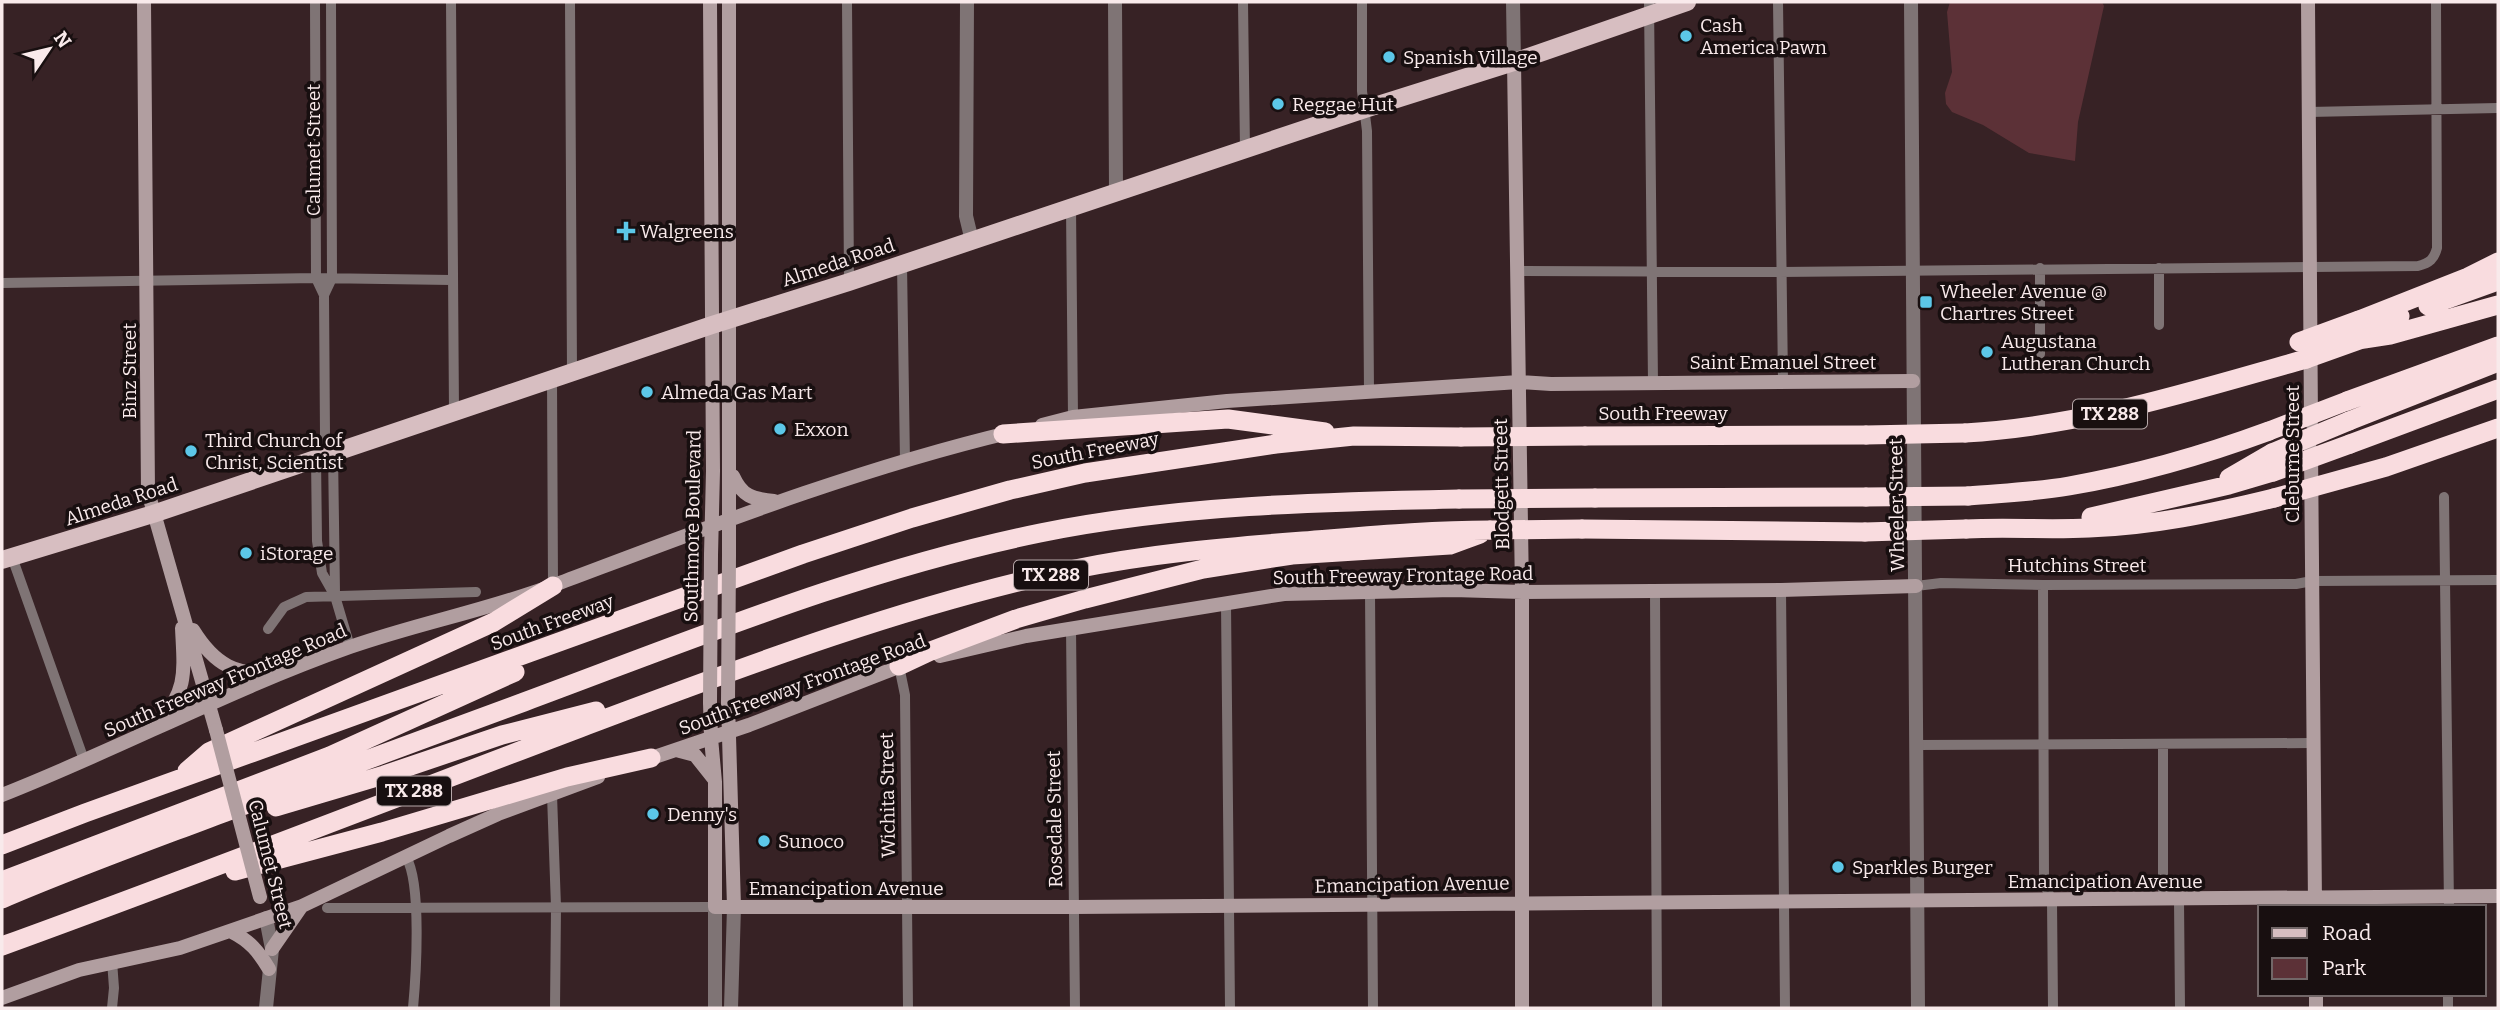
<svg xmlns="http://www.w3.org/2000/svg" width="2500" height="1010" font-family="Bitter,serif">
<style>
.green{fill:#5c3137}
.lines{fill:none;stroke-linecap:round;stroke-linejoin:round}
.minor{stroke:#7f7475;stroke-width:10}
.tertiary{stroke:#7f7475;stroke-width:14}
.secondary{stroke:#b19ea0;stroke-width:14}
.primary{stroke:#d7bec1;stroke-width:18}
.motorway{stroke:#f9dcdf;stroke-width:19}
.secondary-bridge{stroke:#b19ea0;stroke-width:14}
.motorway-bridge{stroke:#f9dcdf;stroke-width:19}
.poi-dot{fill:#5cc7e8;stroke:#180f10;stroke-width:2.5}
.labels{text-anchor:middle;stroke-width:7;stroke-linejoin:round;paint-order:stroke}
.shield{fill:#180f10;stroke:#b6a8a9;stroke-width:2}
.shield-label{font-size:18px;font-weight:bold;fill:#f9eaeb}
.poi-label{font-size:19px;fill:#f9eaeb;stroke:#180f10;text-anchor:start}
.street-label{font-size:19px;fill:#f9eaeb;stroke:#180f10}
</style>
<rect width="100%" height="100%" fill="#372225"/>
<!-- green -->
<path class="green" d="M 1950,2 L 2102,2 L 2104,6 L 2078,122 L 2075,161 L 2029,153 L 1983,125 L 1952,112 L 1946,104 L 1945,93 L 1952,72 L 1947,12 Z"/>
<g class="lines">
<!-- minor -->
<path class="minor" d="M 315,2 L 316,278 L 324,295 L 325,436 L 316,458 L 317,541 L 322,573 L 335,596 L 350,647
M 451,2 L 454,411
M 570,2 L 572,373
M 847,2 L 849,282
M 1243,2 L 1245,150
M 1362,2 L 1362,91 L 1367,131 L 1369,391
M 1649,2 L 1653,383
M 1778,2 L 1783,381
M 2309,112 L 2498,108
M 1071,207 L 1073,417
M 902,264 L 905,462
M 2040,268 L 2040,354
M 2159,268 L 2159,325
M 1519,271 L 1781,272 L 2418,266 C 2430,263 2434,259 2437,248 L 2436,2
M 2,283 L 316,278 L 451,280
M 324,295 L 332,278 L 331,2
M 552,379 L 553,586
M 332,448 L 333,452 L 335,593
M 2444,497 L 2449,907
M 12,557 L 84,760
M 2043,585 L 2044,883 L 2052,901 L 2053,1008
M 1916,586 L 1941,583 L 2043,585 L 2296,584 L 2312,581 L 2498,580
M 1781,590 L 1785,1008
M 1655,591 L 1657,1008
M 1370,592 L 1373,1008
M 1226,604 L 1230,1008
M 1071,628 L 1075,1008
M 268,629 L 284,607 L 306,597 L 476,592
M 899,666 L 905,695 L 908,1008
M 2163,744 L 2163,890 L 2179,900 L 2180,1008
M 1917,745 L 2312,743
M 552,795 L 556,907 L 555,1008
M 406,857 C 422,883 416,976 413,1008
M 327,908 L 715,907
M 112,1008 L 114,988 L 112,961
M 2448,1008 L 2448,994"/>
<!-- tertiary -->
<path class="tertiary" d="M 967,2 L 966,216 L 972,241
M 1115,2 L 1116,191
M 1513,2 L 1514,62
M 1911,2 L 1918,1008
M 266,1008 L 272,949 L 266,918
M 715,1008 L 715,907
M 731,1008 L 734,907"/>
<!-- secondary -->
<path class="secondary" d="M 144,2 L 148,492 L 216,730
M 710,2 L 713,471 L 711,555
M 2308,2 L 2311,422
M 1514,62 L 1522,592 L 1522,1008
M 1042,425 L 1073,417 L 1227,401 L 1519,382 L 1551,384 L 1913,381
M 2311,450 L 2315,905
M 733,476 C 742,496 752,499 774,501
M 729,555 L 729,2
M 193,630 C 214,664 237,678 277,671
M 940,656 L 1026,636 L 1284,594 L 1453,590 L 1522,592 L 1781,590 L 1916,586
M 710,702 L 711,738 L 715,782 L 715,907 L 1074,907 L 2498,896
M 728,702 L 734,907
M 159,723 C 188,690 184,671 182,628
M 676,750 L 695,755 L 714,779
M 643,761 L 749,725 L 906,664
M 2,795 C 119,749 231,689 350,647 C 418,623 489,610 557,584 C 706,528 856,469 1012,432
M 232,932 C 250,941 259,952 269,969
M 272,949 L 301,907
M 2316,994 L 2316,1008
M 2,998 L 79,970 L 180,948 L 302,906 L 449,836 L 498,814 L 598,777"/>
<!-- primary -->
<path class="primary" d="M 2,560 L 153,514 L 712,325 L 849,282 L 1365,109 L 1514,62 L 1687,2"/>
<!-- motorway -->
<path class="motorway" d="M 2428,306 L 2498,281
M 2359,320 L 2468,277 L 2498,262
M 2362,339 L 2384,322 L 2400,316
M 2364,339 L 2390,335 L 2498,305
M 2347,401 L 2498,346
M 2349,421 L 2498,362
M 1965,433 C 2084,426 2192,391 2306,359
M 1003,434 L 1228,419 L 1325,432
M 1585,436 L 1866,435
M 2350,444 L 2498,389
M 2229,478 L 2272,453
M 1968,496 C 2001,493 2036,492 2069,486 C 2138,474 2204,455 2269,431
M 1595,498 L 1866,497
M 2091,517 L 2229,485 L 2273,472
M 1582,529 L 1865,532
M 1966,529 C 2007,527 2048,530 2089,528 C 2151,526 2213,513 2274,498
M 899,666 L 931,651 L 1016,619 L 1085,599 L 1203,569 L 1292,555 L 1450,545 L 1480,534
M 187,771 L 209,752 L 494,622 L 553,586
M 276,807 L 384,775 L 502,735 L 596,711
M 2,845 L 85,813 L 803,554 L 912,518 L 1010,490 L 1085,473 L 1276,444 L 1354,436 L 1461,437
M 235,871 L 382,832 L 567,777 L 651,758
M 2,881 L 330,756 L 515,672
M 2,899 C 74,868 149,841 223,813 C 323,776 424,739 524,702 C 694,639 863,569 1040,533 C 1178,505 1319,502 1459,499
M 2,946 C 195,876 387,801 580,728 C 740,668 902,606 1070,570 C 1147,554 1225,547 1303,541 C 1366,536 1428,530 1490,530"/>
<!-- secondary-bridge -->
<path class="secondary-bridge" d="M 710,702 L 711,555
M 728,702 L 729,555
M 216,730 L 260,897"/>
<!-- motorway-bridge -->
<path class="motorway-bridge" d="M 2299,342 L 2359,320
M 2306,359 L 2362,339
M 2269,431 L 2347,401
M 1866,435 L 1965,433
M 1461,437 L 1585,436
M 2272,453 L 2349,421
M 2273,472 L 2350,444
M 1866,497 L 1968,496
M 2274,498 L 2386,467 L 2498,428
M 1459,499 L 1595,498
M 1490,530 L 1582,529
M 1865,532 L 1966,529"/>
</g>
<!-- markers -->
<g class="poi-dot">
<circle cx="1686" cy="36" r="7"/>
<circle cx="1389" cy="57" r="7"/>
<circle cx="1278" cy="104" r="7"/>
<path d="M622.5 220.5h7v7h7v7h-7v7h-7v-7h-7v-7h7z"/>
<rect x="1919" y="295" width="14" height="14" rx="3.5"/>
<circle cx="1987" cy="352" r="7"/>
<circle cx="647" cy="392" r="7"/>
<circle cx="780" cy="429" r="7"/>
<circle cx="191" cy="451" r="7"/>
<circle cx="246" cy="553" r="7"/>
<circle cx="653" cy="814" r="7"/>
<circle cx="764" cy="841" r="7"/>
<circle cx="1838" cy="867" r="7"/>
</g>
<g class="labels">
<!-- shield labels -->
<g class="shield">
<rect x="2073" y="399.5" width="74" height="29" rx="5"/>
<rect x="1014" y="560.5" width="74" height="29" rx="5"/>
<rect x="377" y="776.5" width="74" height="29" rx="5"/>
</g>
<g class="shield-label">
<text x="2110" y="420">TX 288</text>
<text x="1051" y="581">TX 288</text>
<text x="414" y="797">TX 288</text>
</g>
<!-- poi labels -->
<g class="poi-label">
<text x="1700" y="32">Cash<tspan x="1700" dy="22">America Pawn</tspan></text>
<text x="1403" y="64">Spanish Village</text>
<text x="1292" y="111">Reggae Hut</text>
<text x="640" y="238">Walgreens</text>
<text x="1940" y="298">Wheeler Avenue @<tspan x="1940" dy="22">Chartres Street</tspan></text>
<text x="2001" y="348">Augustana<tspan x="2001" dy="22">Lutheran Church</tspan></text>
<text x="661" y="399">Almeda Gas Mart</text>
<text x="794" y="436">Exxon</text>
<text x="205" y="447">Third Church of<tspan x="205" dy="22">Christ, Scientist</tspan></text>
<text x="260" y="560">iStorage</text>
<text x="667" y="821">Denny's</text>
<text x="778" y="848">Sunoco</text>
<text x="1852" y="874">Sparkles Burger</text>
</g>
<!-- street labels -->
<g class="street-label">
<text transform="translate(313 150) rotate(-90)" y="7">Calumet Street</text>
<text transform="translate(838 262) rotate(-18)" y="7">Almeda Road</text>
<text x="1783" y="369">Saint Emanuel Street</text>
<text transform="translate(129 371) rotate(-90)" y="7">Binz Street</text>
<text x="1663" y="420">South Freeway</text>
<text transform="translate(1095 450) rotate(-11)" y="7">South Freeway</text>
<text transform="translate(2292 454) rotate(-90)" y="7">Cleburne Street</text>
<text transform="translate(1501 484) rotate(-91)" y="7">Blodgett Street</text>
<text transform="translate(121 501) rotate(-18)" y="7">Almeda Road</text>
<text transform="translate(1896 505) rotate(-91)" y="7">Wheeler Street</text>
<text transform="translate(692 526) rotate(-89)" y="7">Southmore Boulevard</text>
<text x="2077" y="572">Hutchins Street</text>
<text transform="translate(1403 575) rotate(-1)" y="7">South Freeway Frontage Road</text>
<text transform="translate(552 622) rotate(-20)" y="7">South Freeway</text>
<text transform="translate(225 680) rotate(-23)" y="7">South Freeway Frontage Road</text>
<text transform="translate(802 684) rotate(-20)" y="7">South Freeway Frontage Road</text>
<text transform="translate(887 795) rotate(-91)" y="7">Wichita Street</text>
<text transform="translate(1054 819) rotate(-91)" y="7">Rosedale Street</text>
<text transform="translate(271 864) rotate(76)" y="7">Calumet Street</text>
<text x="2105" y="888">Emancipation Avenue</text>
<text transform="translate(1412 884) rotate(-1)" y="7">Emancipation Avenue</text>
<text x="846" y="895">Emancipation Avenue</text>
</g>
</g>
<!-- border -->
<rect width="2500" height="1010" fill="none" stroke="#f9eaeb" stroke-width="7"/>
<!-- legend -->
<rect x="2258" y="905" width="228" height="91" fill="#180f10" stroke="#726768" stroke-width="2"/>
<rect x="2272" y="928" width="35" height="10" fill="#d7bec1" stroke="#726768" stroke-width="2"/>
<text x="2322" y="940" font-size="21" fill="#f9eaeb">Road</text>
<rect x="2272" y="958" width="35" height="21" fill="#5c3137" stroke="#726768" stroke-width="2"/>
<text x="2322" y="975" font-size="21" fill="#f9eaeb">Park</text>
<!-- north arrow -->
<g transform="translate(49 49) rotate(55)" stroke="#180f10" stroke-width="5" paint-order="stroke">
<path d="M0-5L12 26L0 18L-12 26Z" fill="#f9eaeb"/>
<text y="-10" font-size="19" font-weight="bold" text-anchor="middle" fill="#f9eaeb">N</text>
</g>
</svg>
